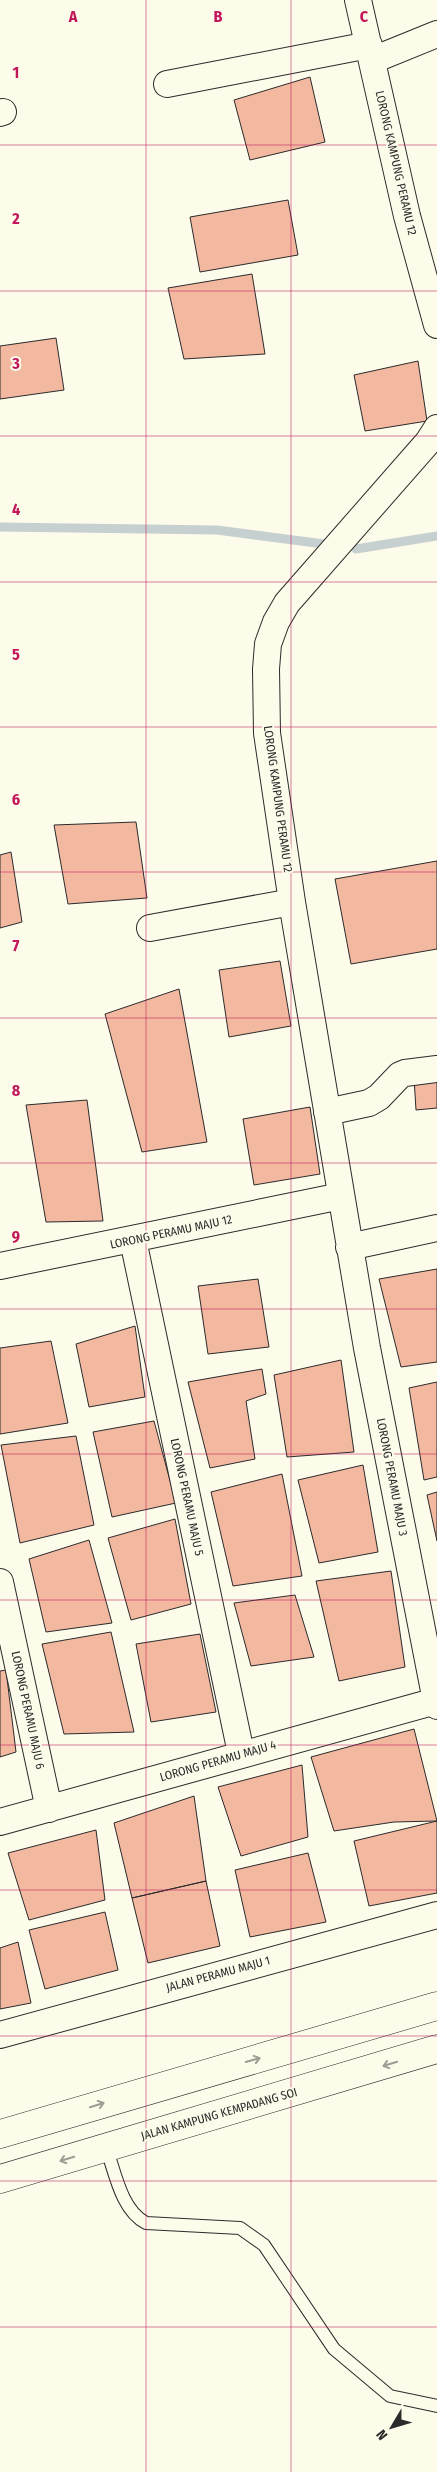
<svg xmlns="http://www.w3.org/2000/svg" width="437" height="2472" font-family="'Fira Sans Condensed',sans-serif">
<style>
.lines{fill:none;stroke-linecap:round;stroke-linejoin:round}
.stream{stroke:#c7d0d0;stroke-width:9}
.building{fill:#f2b8a0;stroke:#2b2b2b}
.service-casing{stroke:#2b2b2b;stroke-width:14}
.minor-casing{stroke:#2b2b2b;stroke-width:28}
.trunk-casing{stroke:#2b2b2b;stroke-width:29}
.service{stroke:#fdfbea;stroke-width:12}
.minor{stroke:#fdfbea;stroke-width:26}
.trunk{stroke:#fdfbea;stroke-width:28}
.oneway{stroke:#9e9d94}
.grid{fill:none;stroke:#c2185b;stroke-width:1;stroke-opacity:0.55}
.labels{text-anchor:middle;stroke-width:4;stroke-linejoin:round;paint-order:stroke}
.street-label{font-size:12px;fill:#2b2b2b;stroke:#fdfbea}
.grid-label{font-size:16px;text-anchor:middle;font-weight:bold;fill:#c2185b;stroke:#fdfbea;stroke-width:4;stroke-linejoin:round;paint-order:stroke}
</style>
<rect width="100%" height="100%" fill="#fdfbea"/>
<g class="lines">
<!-- stream -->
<path class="stream" d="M 0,527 L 217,530 L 324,544
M 356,549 L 437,536"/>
</g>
<!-- building -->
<path class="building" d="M 310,77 L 325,142 L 250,160 L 234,100 Z
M 288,200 L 298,255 L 200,272 L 190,217 Z
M 252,274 L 265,354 L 184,359 L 168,288 Z
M 56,338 L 64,390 L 0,399 L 0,346 Z
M 418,361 L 427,421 L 365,431 L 354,375 Z
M 136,822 L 147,898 L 68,904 L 54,825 Z
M 11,852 L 22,922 L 0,928 L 0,855 Z
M 437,861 L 437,949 L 351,964 L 335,879 Z
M 280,961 L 291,1026 L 229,1037 L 219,970 Z
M 179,989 L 207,1142 L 142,1152 L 105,1014 Z
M 437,1076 L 437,1108 L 416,1110 L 414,1078 Z
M 87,1100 L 103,1221 L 46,1222 L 26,1105 Z
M 310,1107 L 320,1174 L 254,1185 L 243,1119 Z
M 437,1269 L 437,1362 L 401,1367 L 379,1279 Z
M 258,1279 L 269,1347 L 208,1354 L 198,1286 Z
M 135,1326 L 145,1397 L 89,1407 L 76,1344 Z
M 51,1341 L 68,1423 L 0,1434 L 0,1348 Z
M 341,1360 L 354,1452 L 287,1457 L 274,1375 Z
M 262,1369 L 266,1394 L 246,1401 L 255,1459 L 210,1468 L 188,1382 Z
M 437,1382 L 437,1477 L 424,1480 L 409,1388 Z
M 154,1421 L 176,1503 L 112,1517 L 93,1432 Z
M 76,1436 L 94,1525 L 20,1543 L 1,1445 Z
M 363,1465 L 378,1552 L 319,1563 L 298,1480 Z
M 282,1474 L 302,1576 L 233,1586 L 211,1492 Z
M 437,1492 L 437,1541 L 427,1495 Z
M 175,1519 L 191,1604 L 131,1620 L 108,1538 Z
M 89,1540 L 112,1623 L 46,1632 L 29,1559 Z
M 391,1571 L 405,1667 L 339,1681 L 316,1581 Z
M 295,1595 L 314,1657 L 251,1666 L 234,1603 Z
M 111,1632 L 134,1732 L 64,1734 L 42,1644 Z
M 200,1634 L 216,1712 L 151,1722 L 136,1644 Z
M 6,1670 L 16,1752 L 0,1757 L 0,1671 Z
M 414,1729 L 437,1821 L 394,1822 L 334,1831 L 311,1757 Z
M 302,1765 L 308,1837 L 241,1856 L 218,1787 Z
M 194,1796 L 206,1881 L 132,1898 L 114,1823 Z
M 437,1821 L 437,1893 L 369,1906 L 354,1841 Z
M 96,1830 L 105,1900 L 29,1920 L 8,1853 Z
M 308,1853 L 326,1922 L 250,1937 L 235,1870 Z
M 206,1881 L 220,1946 L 148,1963 L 132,1898 Z
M 105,1912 L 118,1970 L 45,1989 L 29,1930 Z
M 18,1942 L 31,2003 L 0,2009 L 0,1948 Z"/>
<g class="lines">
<!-- service casing -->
<g class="service-casing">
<path id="service" d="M 106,2147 C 115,2172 121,2210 146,2223 L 240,2228 L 264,2245 L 334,2349 L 390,2396 L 437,2406"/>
</g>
<!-- minor casing -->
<g class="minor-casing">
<path id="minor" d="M 358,0 L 407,216 L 437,325
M 373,60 L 437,34
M 167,84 L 369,45
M 0,113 L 3,112
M 437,428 L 428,442 L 287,603 L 276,622 L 268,644 L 266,669 L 267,733 L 292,902 L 367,1348 L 437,1706
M 150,928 L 292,902
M 327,1112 L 369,1103 L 379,1097 L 400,1075 L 405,1073 L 437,1069
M 133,1240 L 241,1753
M 349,1247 L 437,1228
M 0,1266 L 341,1196
M 0,1582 L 49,1809
M 0,1822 L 436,1701
M 0,2035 L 437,1915"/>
</g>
<!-- trunk casing -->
<g class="trunk-casing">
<path id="trunk" d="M 0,2134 L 437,2006
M 0,2179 L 437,2049"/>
</g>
<!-- service -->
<use href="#service" class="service"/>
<!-- minor -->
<use href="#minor" class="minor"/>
<!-- trunk -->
<use href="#trunk" class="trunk"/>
</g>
<!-- one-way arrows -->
<defs><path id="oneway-shaft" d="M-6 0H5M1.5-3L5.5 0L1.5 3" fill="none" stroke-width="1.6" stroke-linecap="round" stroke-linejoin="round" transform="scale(1.25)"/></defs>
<g class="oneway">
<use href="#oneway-shaft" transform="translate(253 2060) rotate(-16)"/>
<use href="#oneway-shaft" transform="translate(390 2064) rotate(163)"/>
<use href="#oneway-shaft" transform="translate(97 2105) rotate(-17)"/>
<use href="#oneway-shaft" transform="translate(67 2159) rotate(163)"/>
</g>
<!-- grid -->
<path class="grid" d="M 146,0 L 146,2472M 291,0 L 291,2472M 0,145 L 437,145M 0,291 L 437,291M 0,436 L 437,436M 0,582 L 437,582M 0,727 L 437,727M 0,872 L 437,872M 0,1018 L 437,1018M 0,1163 L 437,1163M 0,1309 L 437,1309M 0,1454 L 437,1454M 0,1600 L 437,1600M 0,1745 L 437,1745M 0,1890 L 437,1890M 0,2036 L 437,2036M 0,2181 L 437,2181M 0,2327 L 437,2327"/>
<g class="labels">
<!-- street labels -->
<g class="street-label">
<text transform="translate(396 163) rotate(77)" y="4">LORONG KAMPUNG PERAMU 12</text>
<text transform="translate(278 799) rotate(82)" y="4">LORONG KAMPUNG PERAMU 12</text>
<text transform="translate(171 1232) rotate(-12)" y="4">LORONG PERAMU MAJU 12</text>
<text transform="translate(392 1477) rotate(79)" y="4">LORONG PERAMU MAJU 3</text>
<text transform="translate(187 1497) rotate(78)" y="4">LORONG PERAMU MAJU 5</text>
<text transform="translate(28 1710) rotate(78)" y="4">LORONG PERAMU MAJU 6</text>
<text transform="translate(218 1761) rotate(-16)" y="4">LORONG PERAMU MAJU 4</text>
<text transform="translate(218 1974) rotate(-15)" y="4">JALAN PERAMU MAJU 1</text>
<text transform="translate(219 2114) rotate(-16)" y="4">JALAN KAMPUNG KEMPADANG SOI</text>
</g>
</g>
<g class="grid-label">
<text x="73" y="22">A</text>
<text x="218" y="22">B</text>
<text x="364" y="22">C</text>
<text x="16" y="78">1</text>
<text x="16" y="224">2</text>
<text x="16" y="369">3</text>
<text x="16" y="515">4</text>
<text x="16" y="660">5</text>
<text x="16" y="805">6</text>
<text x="16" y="951">7</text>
<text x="16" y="1096">8</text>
<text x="16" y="1242">9</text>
</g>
<!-- north arrow -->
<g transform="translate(392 2427) rotate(232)" stroke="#fdfbea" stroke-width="4" paint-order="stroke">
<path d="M0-4L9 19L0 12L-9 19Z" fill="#2b2b2b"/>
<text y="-8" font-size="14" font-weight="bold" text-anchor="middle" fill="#2b2b2b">N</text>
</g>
</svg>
